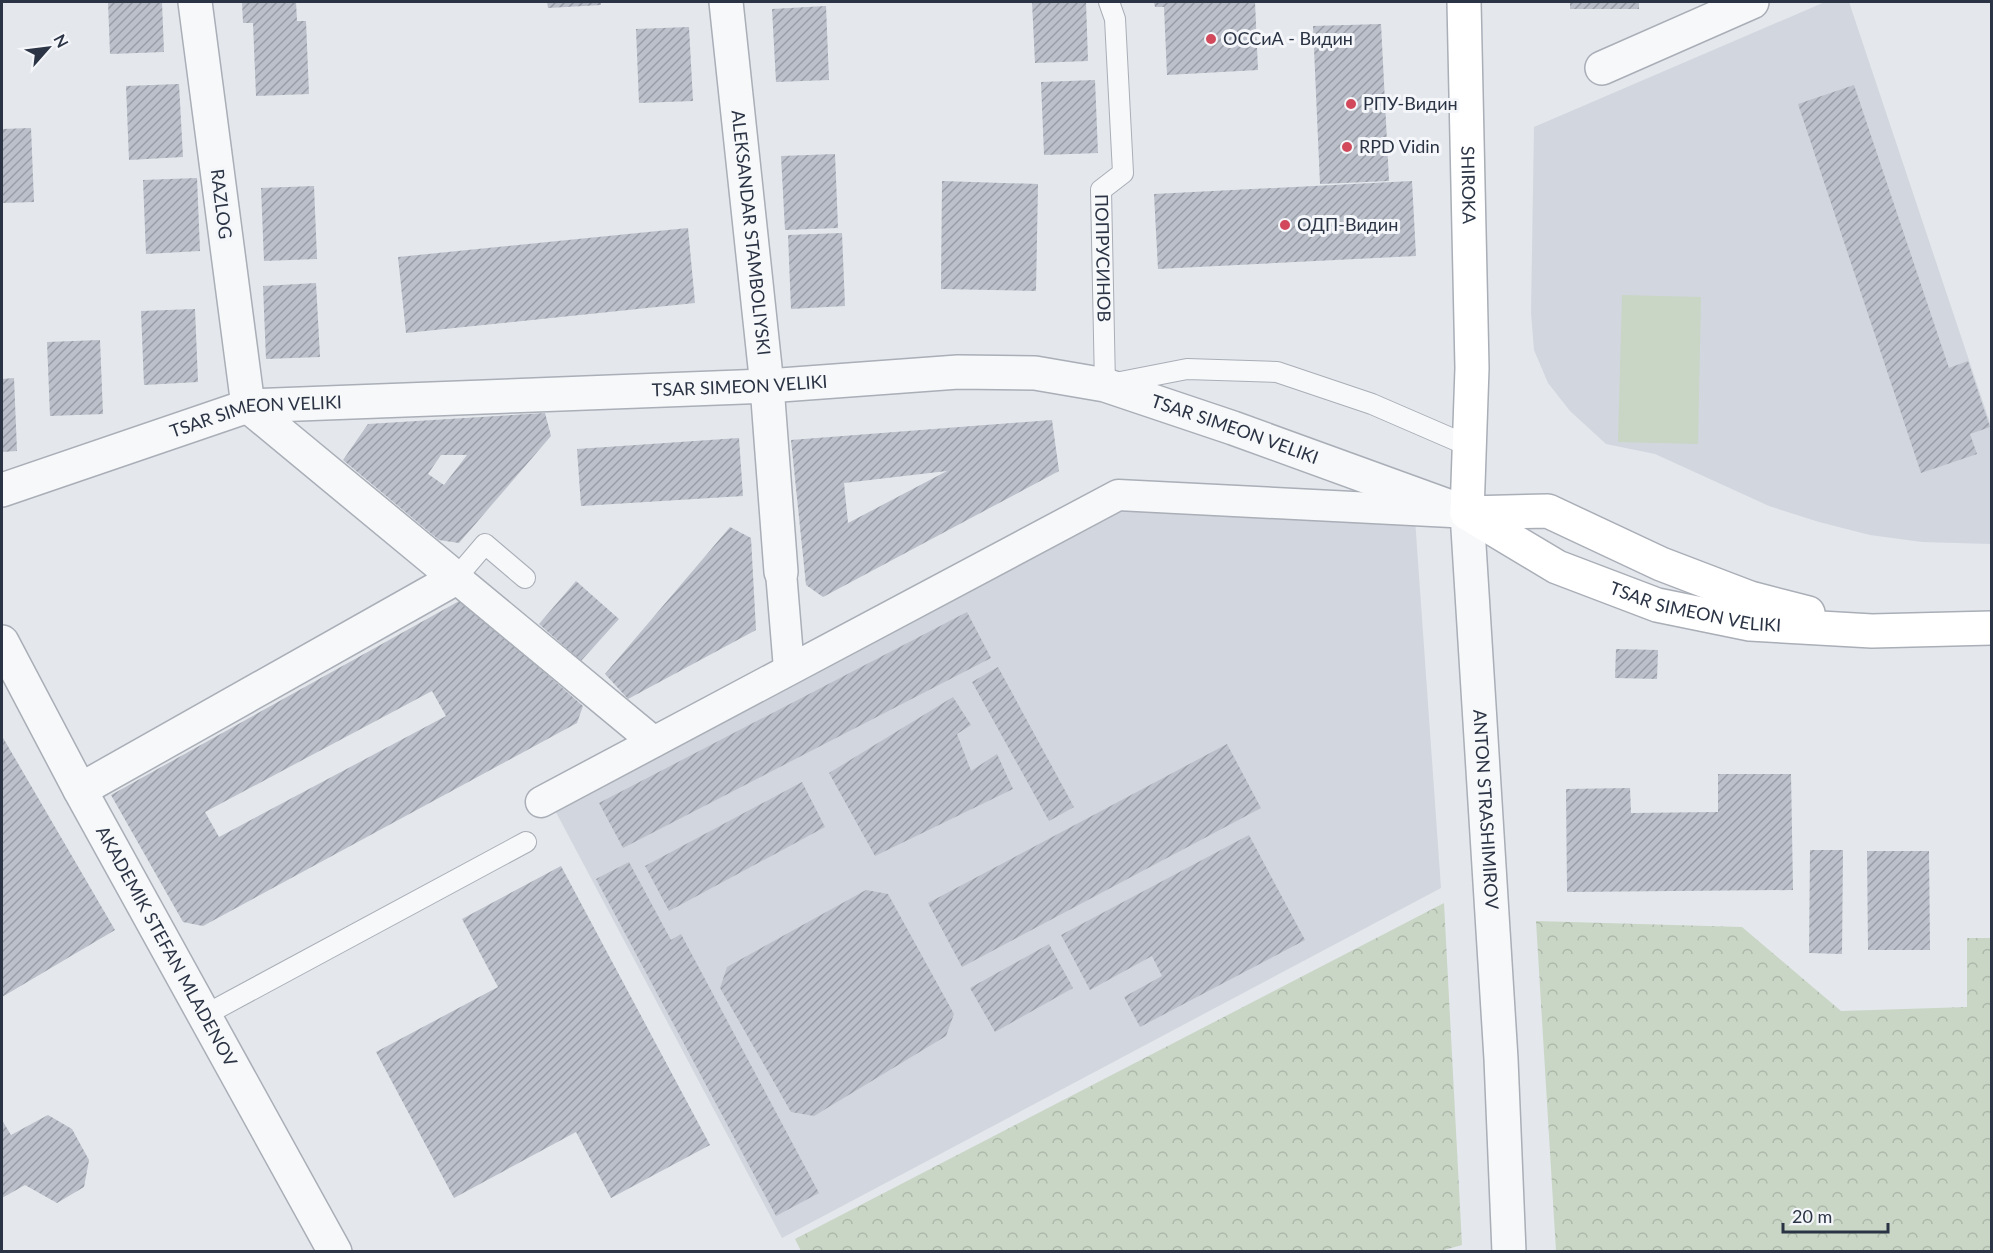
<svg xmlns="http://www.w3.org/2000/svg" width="1993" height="1253" font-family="Lato,sans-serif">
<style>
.built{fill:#d2d6de}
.forest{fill:url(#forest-crowns)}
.park{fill:#c9d6c5}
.building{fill:url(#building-hatch);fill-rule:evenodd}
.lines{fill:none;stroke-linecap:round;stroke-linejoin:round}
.service-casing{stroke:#a9aeb7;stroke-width:22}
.pedestrian-casing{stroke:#a9aeb7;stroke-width:33}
.minor-casing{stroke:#a9aeb7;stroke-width:36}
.tertiary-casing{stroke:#a9aeb7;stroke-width:36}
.secondary-casing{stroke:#a9aeb7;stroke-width:36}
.service{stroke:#f7f8fa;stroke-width:20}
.pedestrian{stroke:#f7f8fa;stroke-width:30}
.minor{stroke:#f7f8fa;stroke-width:33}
.tertiary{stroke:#f7f8fa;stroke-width:33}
.secondary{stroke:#fff;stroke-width:33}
.poi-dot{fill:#d1495b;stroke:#f4f6f9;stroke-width:2}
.labels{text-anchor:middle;stroke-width:6;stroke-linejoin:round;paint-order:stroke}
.poi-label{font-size:18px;fill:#2b3445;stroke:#f4f6f9;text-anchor:start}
.street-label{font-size:18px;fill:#2b3445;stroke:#f4f6f9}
</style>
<defs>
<pattern id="forest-crowns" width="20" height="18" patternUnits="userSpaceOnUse" patternTransform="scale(1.5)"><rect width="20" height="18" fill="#c9d6c5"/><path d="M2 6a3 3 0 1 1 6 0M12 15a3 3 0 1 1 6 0" fill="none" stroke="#adb8ab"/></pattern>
<pattern id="building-hatch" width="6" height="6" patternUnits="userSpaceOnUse" patternTransform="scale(1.5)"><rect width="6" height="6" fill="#bbc0ca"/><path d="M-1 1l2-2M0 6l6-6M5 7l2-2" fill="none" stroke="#989da6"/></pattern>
</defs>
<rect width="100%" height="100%" fill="#e4e7ec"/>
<!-- built -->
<path class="built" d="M 1825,2 L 1849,2 L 1991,426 L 1991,544 L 1922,542 L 1870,535 L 1819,522 L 1769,506 L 1655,454 L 1606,444 L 1570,411 L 1548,383 L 1534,350 L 1531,313 L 1534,127 Z
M 1106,498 L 1415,519 L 1441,888 L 782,1238 L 550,801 Z"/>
<!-- forest -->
<path class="forest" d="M 1444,903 L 1462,1245 L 1437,1252 L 801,1251 L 795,1239 Z
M 1536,921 L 1742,927 L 1841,1011 L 1967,1007 L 1967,938 L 1991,938 L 1991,1251 L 1556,1251 Z"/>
<!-- park -->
<path class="park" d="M 1622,295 L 1701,297 L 1698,444 L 1618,442 Z"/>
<!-- building -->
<path class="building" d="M 108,2 L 162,2 L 164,52 L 110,54 Z
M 242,2 L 296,2 L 297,21 L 306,21 L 309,94 L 256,96 L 253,23 L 243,23 Z
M 547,2 L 601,2 L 601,5 L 548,8 Z
M 1032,2 L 1086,2 L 1088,61 L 1035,63 Z
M 1154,2 L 1255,2 L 1258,70 L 1167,75 L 1164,7 L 1155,7 Z
M 1570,2 L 1639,2 L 1639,9 L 1570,9 Z
M 826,6 L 829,80 L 776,82 L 772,9 Z
M 1381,24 L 1389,181 L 1320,184 L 1313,26 Z
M 689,27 L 693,101 L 639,103 L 636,29 Z
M 1095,80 L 1098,153 L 1044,155 L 1041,82 Z
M 179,84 L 183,157 L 129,160 L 126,86 Z
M 1854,85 L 1949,368 L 1968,361 L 1990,427 L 1970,434 L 1977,454 L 1921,473 L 1798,104 Z
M 31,128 L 34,202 L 2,203 L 2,129 Z
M 835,154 L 838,228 L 785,230 L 781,156 Z
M 197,178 L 200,251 L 146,254 L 143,180 Z
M 942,181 L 1038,184 L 1036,291 L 941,289 Z
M 1412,181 L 1416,256 L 1158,269 L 1154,194 Z
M 314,186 L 317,259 L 264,261 L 261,188 Z
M 688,228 L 695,303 L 406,333 L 398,257 Z
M 842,233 L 845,306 L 791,309 L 788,235 Z
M 316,283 L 320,357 L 266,359 L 263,286 Z
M 195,309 L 198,382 L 144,385 L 141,311 Z
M 100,340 L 103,414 L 50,416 L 47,342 Z
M 14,378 L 17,451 L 2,452 L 2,379 Z
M 545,413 L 551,436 L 459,543 L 439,540 L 343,460 L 368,424 ZM 441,455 L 467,455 L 444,485 L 428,474 Z
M 1052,420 L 1059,471 L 823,597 L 806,585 L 791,440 ZM 947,471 L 848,523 L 844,483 Z
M 739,438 L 743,496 L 581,506 L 577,449 Z
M 730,527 L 751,538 L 756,630 L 628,699 L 605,674 Z
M 576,581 L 619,619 L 581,661 L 539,624 Z
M 461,600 L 583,706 L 577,723 L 203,926 L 183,922 L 111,795 ZM 432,691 L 446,716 L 219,837 L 205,812 Z
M 967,612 L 991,658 L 623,848 L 599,803 Z
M 1616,649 L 1658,650 L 1657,679 L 1615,678 Z
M 998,667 L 1074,807 L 1049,821 L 972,682 Z
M 953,697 L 971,725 L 957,734 L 971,771 L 997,754 L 1013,789 L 875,856 L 829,773 Z
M 2,736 L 115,930 L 2,997 Z
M 1227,744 L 1261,808 L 962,967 L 928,903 Z
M 1718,774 L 1791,774 L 1793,890 L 1567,892 L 1566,789 L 1630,788 L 1631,813 L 1718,812 Z
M 802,782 L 825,827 L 669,911 L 645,866 Z
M 1249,835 L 1305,940 L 1140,1027 L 1124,997 L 1162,976 L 1152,956 L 1090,990 L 1061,935 Z
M 1810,850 L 1843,850 L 1842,954 L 1809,953 Z
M 1867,851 L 1929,851 L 1930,950 L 1868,950 Z
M 629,862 L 671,940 L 681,934 L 819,1193 L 776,1216 L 596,879 Z
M 561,866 L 710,1145 L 611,1198 L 576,1132 L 454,1198 L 376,1052 L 498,987 L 462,919 Z
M 866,890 L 888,894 L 954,1014 L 946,1036 L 814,1116 L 791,1112 L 720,988 L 727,967 Z
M 1049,944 L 1073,988 L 995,1032 L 970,988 Z
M 48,1115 L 72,1129 L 89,1160 L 84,1187 L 57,1203 L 25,1185 L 2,1198 L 2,1120 L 11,1135 Z"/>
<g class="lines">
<!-- service casing -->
<g class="service-casing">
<g id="service">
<path id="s1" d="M 1109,2 L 1115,19 L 1123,173 L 1101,190 L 1105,385 L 1187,369 L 1277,372 L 1372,404 L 1469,446"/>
<path d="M 456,578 L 485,544 L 525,578"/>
<path d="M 205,1015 L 526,842"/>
</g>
</g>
<!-- pedestrian casing -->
<g class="pedestrian-casing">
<path id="pedestrian" d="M 781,572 L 789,669
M 456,578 L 654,742
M 541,802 L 1118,495 L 1451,512"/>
</g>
<!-- minor casing -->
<g class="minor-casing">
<g id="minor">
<path id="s2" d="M 726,2 L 767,386 L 781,572"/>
<path d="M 1602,68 L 1752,2"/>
<path id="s3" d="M 1467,513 L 1501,1059 L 1509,1252"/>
<path id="s4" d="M 2,642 L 80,790 L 335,1252"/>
<path d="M 80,790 L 456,578 L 248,406 L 195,2"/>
</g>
</g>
<!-- tertiary casing -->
<g class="tertiary-casing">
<g id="tertiary">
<path id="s5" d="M 2,490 L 248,406 L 767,386 L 958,372 L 1035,373 L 1105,385 L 1233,428 L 1467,513"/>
</g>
</g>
<!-- secondary casing -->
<g class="secondary-casing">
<g id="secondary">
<path id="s6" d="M 1464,2 L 1472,368 L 1467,513"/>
<path id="s7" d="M 1467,513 L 1557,567 L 1657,605 L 1750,624 L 1872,631 L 1992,628"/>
<path d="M 1467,513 L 1548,511 L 1661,564 L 1750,598 L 1808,613"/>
</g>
</g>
<!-- service -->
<use href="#service" class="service"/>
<!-- pedestrian -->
<use href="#pedestrian" class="pedestrian"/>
<!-- minor -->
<use href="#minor" class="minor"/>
<!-- tertiary -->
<use href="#tertiary" class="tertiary"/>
<!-- secondary -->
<use href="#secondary" class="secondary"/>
</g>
<!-- markers -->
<g class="poi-dot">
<circle cx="1211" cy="39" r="6"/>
<circle cx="1351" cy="104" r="6"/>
<circle cx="1347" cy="147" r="6"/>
<circle cx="1285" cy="225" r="6"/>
</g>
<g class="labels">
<!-- poi labels -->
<g class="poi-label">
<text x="1223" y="45">ОССиА - Видин</text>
<text x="1363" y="110">РПУ-Видин</text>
<text x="1359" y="153">RPD Vidin</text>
<text x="1297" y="231">ОДП-Видин</text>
</g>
<!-- street labels -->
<g class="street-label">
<text dy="6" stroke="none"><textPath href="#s6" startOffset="183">SHIROKA</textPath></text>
<text transform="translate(221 204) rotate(83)" y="6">RAZLOG</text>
<text dy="6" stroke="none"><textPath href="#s2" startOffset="232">ALEKSANDAR STAMBOLIYSKI</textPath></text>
<text dy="6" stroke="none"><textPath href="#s1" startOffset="268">ПОПРУСИНОВ</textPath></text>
<text dy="6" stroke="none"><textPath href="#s5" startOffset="752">TSAR SIMEON VELIKI</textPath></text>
<text dy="6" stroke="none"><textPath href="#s5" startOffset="266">TSAR SIMEON VELIKI</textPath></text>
<text dy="6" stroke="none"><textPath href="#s5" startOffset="1256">TSAR SIMEON VELIKI</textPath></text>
<text dy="6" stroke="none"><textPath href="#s7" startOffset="250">TSAR SIMEON VELIKI</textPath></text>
<text dy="6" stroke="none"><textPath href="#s3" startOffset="297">ANTON STRASHIMIROV</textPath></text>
<text dy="6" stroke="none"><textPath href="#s4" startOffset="346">AKADEMIK STEFAN MLADENOV</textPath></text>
</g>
</g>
<!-- border -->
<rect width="1993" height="1253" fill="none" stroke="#2b3445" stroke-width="6"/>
<!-- north arrow -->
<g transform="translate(48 48) rotate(62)" stroke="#f4f6f9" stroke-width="4.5" paint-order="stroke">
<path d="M0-4.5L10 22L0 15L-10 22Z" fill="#2b3445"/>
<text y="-9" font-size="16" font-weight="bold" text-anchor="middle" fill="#2b3445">N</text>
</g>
<!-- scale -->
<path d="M1783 1223v9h105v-9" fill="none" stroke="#2b3445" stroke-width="3"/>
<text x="1792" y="1223" font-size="18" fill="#2b3445" stroke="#f4f6f9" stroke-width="4.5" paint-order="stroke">20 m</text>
</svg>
